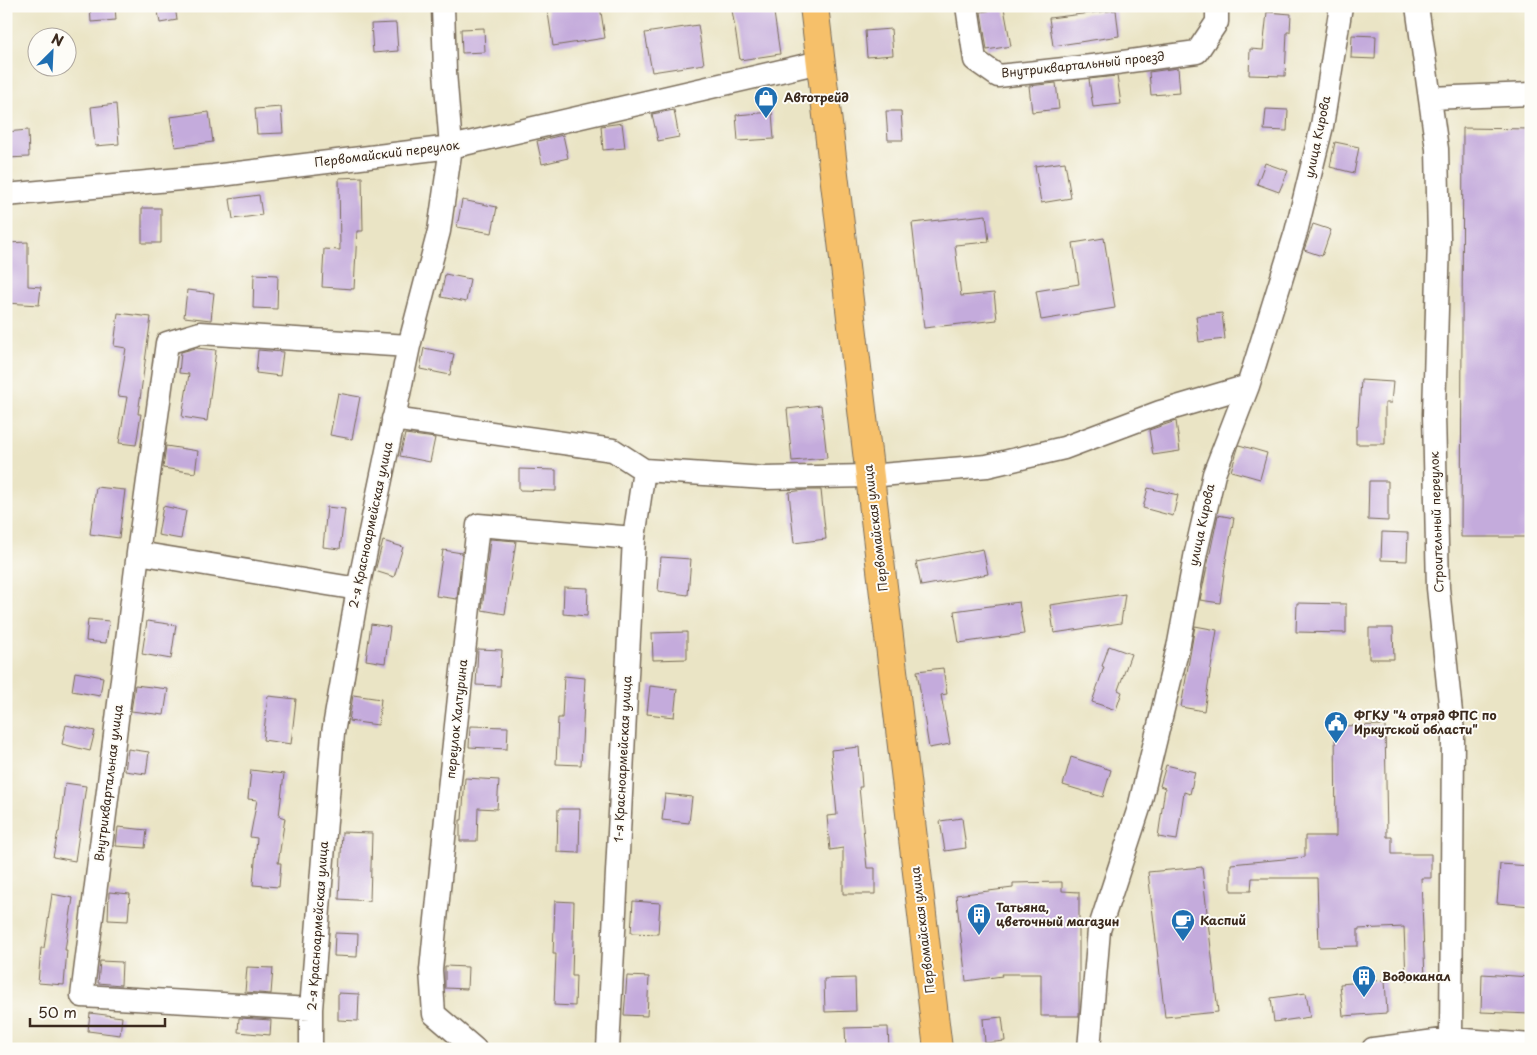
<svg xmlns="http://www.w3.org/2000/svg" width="1537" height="1055" font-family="'Playpen Sans',sans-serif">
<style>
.building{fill:#c4abdc}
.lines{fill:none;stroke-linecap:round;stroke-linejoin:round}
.minor-casing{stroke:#786b58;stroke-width:25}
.major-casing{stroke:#786b58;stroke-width:30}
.minor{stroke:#fff;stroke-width:22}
.major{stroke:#f6c06b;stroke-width:28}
.labels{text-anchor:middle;stroke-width:4;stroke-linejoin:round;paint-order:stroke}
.street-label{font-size:12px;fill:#3b2a1e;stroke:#fdfcf7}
.poi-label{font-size:12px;font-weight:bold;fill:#3b2a1e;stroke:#fdfcf7;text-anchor:start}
</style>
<rect width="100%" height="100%" fill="#fdfcf7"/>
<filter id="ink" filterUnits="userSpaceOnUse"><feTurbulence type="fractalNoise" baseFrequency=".02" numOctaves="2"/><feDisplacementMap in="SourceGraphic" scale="10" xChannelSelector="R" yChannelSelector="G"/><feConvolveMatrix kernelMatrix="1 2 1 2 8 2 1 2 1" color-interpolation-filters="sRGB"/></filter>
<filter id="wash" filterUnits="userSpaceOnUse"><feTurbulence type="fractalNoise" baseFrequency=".0096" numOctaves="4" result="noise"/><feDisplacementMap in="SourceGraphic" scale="20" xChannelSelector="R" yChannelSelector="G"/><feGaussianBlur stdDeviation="1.12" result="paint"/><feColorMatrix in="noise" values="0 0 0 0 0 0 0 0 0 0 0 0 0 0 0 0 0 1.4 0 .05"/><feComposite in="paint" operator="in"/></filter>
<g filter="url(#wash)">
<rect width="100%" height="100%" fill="#eae4c5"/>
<g id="blocks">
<!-- building -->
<path class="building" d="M 90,6 L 115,6 L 116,20 L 91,22 Z
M 157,6 L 175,6 L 177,20 L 160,23 Z
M 547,6 L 600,6 L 605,38 L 553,46 Z
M 756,6 L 773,6 L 780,54 L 740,60 L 732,10 Z
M 1004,8 L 1011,46 L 987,50 L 981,12 Z
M 1116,10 L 1119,36 L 1053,46 L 1049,18 Z
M 1267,12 L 1291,14 L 1290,32 L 1287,32 L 1285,76 L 1249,75 L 1250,49 L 1263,50 Z
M 396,23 L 398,51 L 373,53 L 371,24 Z
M 698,25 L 704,64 L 652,72 L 645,33 Z
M 484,28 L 485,52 L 462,53 L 461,29 Z
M 891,29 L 893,55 L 867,57 L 865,31 Z
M 1352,35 L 1376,36 L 1375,59 L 1351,58 Z
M 1178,68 L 1180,93 L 1151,95 L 1149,72 Z
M 1117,76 L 1121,104 L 1093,107 L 1089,79 Z
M 1056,83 L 1059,109 L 1032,112 L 1029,86 Z
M 116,104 L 119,144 L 95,146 L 91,107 Z
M 281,107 L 283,133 L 257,134 L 255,109 Z
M 1266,109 L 1288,110 L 1287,131 L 1264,130 Z
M 674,110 L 679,137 L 658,141 L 652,114 Z
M 886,111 L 901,111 L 903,140 L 888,140 Z
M 209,112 L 213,142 L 175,147 L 170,117 Z
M 772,112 L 774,139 L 738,141 L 736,115 Z
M 622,123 L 625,148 L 603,150 L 601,126 Z
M 1463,128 L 1531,129 L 1531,537 L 1461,537 Z
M 28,130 L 29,157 L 6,158 L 6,132 Z
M 563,135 L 568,158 L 542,164 L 537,141 Z
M 1335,142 L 1359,147 L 1354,173 L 1330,167 Z
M 1065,162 L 1071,198 L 1041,203 L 1035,166 Z
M 1265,163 L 1288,171 L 1279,192 L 1257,184 Z
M 362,177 L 363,231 L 357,231 L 354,289 L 322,287 L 324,249 L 340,250 L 339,178 Z
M 259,195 L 262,215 L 233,219 L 230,199 Z
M 462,200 L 497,207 L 492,233 L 457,227 Z
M 142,208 L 161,208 L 161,243 L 142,243 Z
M 986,215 L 989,242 L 955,245 L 961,296 L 994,293 L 997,320 L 924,328 L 912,223 Z
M 1313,224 L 1331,230 L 1322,256 L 1304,250 Z
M 1104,238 L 1115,308 L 1041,320 L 1036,291 L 1079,284 L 1073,243 Z
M 28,242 L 28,286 L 41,287 L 39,305 L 6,303 L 6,243 Z
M 254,274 L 278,275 L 277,309 L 253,308 Z
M 445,274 L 470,279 L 466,302 L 441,297 Z
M 187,290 L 214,293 L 211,320 L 184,317 Z
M 118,313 L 151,317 L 138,414 L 141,414 L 136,445 L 119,443 L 127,397 L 118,396 L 126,348 L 114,346 Z
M 1222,313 L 1225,339 L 1199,342 L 1196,316 Z
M 196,348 L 216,350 L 207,421 L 182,417 L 189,374 L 179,373 L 181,352 Z
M 424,348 L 454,354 L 450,375 L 420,369 Z
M 258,350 L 283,352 L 280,376 L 256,373 Z
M 1361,380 L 1393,382 L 1391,403 L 1385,403 L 1385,444 L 1356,444 L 1356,427 L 1358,426 Z
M 338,393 L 360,397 L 352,439 L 330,435 Z
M 821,405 L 827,458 L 792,461 L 787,409 Z
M 1176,421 L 1180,451 L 1153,455 L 1149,430 Z
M 405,434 L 435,438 L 430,462 L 400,456 Z
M 1239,445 L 1267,453 L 1260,479 L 1231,471 Z
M 166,446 L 198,451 L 195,473 L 163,468 Z
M 519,469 L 556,470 L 556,491 L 519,490 Z
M 1369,481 L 1388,481 L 1388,521 L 1368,520 Z
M 96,487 L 125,490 L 119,538 L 90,534 Z
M 1148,488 L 1178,495 L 1173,516 L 1143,508 Z
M 805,490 L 821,490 L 826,539 L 794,543 L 789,492 Z
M 163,506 L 186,511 L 181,539 L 158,535 Z
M 327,507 L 345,509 L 340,549 L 323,547 Z
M 1218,515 L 1234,518 L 1226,560 L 1220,603 L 1200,600 Z
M 1382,532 L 1408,533 L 1407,561 L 1381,560 Z
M 490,539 L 516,541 L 505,614 L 482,610 Z
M 383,541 L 403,547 L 394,577 L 375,571 Z
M 983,549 L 988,574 L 921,586 L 916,562 Z
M 443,550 L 462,553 L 457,599 L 436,596 Z
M 661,557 L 691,559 L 688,595 L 658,591 Z
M 564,587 L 588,588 L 587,616 L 563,614 Z
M 1125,594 L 1121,623 L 1054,633 L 1050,605 Z
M 1019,602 L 1024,634 L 959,643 L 954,611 Z
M 1297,603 L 1346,604 L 1346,633 L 1296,632 Z
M 88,619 L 109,621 L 106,643 L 86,641 Z
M 147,621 L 176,625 L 171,659 L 142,654 Z
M 371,624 L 390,627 L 385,663 L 366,660 Z
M 1195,626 L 1217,630 L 1204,711 L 1181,707 Z
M 1369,628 L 1393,628 L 1394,659 L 1369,659 Z
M 687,632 L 687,659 L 653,660 L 652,633 Z
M 1109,646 L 1131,654 L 1118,690 L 1122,692 L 1116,710 L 1092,702 L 1104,667 L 1102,666 Z
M 478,649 L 502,650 L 500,686 L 476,685 Z
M 943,668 L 947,694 L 941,695 L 950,744 L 929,748 L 917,671 Z
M 75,672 L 103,677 L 100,696 L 72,691 Z
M 564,676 L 585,678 L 581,765 L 556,764 L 558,718 L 562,718 Z
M 135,685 L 168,689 L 164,715 L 131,711 Z
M 650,686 L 677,689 L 674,717 L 647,714 Z
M 353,695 L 381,699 L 378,725 L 349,721 Z
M 268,696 L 296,699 L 291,744 L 263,740 Z
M 66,725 L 95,731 L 90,751 L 62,744 Z
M 1385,725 L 1387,837 L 1392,837 L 1392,854 L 1431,854 L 1431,878 L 1421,878 L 1425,979 L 1406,980 L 1404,927 L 1358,929 L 1358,946 L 1319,947 L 1317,878 L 1252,878 L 1251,891 L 1231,891 L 1231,864 L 1305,857 L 1305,836 L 1336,836 L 1335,726 Z
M 470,726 L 508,727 L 507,749 L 469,747 Z
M 859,747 L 862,787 L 859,787 L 867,868 L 875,868 L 875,894 L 843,894 L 843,848 L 830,850 L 827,816 L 837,815 L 831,750 Z
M 128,749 L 149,752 L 146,774 L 125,771 Z
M 1071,757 L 1111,770 L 1103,797 L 1063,785 Z
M 1166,765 L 1195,772 L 1190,794 L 1184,792 L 1177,840 L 1158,837 L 1165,788 L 1160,786 Z
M 251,770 L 284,774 L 279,816 L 285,818 L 278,863 L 281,863 L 279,887 L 253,885 L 257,838 L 250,837 L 257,800 L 248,799 Z
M 465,778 L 499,780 L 497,809 L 478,808 L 477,841 L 460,841 L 460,820 L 462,820 Z
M 65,783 L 86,786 L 75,861 L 53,857 L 58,832 L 59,832 Z
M 665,794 L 692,797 L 689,823 L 662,820 Z
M 558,809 L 580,809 L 579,853 L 557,852 Z
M 962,818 L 966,848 L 945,851 L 940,821 Z
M 118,827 L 147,830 L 145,848 L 116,846 Z
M 342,832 L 372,833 L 370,901 L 339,899 Z
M 1500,864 L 1531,866 L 1531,906 L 1497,903 Z
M 1202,867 L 1218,1012 L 1165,1017 L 1148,872 Z
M 1062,882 L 1062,891 L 1079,892 L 1079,1016 L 1041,1016 L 1041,974 L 1001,974 L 1002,976 L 966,981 L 956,895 L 1013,888 L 1013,883 Z
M 109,892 L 130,894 L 128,921 L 108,920 Z
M 52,894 L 73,898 L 65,950 L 67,950 L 64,985 L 38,983 L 41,948 L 44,948 Z
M 555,901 L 574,902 L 572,976 L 576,976 L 575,1006 L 554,1005 L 556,954 L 553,954 Z
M 633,901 L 660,903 L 658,934 L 631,933 Z
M 335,933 L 358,934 L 357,957 L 334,956 Z
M 100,961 L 122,962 L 121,985 L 98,983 Z
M 445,966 L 468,967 L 467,989 L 445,988 Z
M 247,967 L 273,968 L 271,994 L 245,992 Z
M 1482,974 L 1531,977 L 1531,1014 L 1481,1012 Z
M 627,976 L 649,977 L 647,1016 L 624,1015 Z
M 855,978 L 856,1011 L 825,1012 L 824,979 Z
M 1385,980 L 1387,1013 L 1343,1016 L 1340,984 Z
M 338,993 L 359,994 L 358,1021 L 338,1020 Z
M 1306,993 L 1310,1017 L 1274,1022 L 1271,998 Z
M 90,1013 L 122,1017 L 120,1035 L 88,1031 Z
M 1002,1017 L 1005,1041 L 985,1043 L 983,1019 Z
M 239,1018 L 271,1020 L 270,1035 L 238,1032 Z
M 888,1027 L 889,1049 L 846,1049 L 845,1028 Z"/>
</g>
</g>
<g filter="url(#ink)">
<use href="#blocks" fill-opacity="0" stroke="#786b58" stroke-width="1"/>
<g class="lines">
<!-- minor casing -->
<g class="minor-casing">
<path id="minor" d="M 967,6 L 975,60 L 998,76 L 1101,65 L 1197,52 L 1217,22 L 1217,6
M 1417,6 L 1437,149 L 1439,239 L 1434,414 L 1438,588 L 1453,732 L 1451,1039
M 1430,98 L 1531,94
M 6,195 L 213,176 L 451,147 L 820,62
M 393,419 L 613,450 L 644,470 L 765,478 L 869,476 L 987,466 L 1064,448 L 1160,412 L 1248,386
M 138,553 L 358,589
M 311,1009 L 82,996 L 138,553 L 167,343 L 200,333 L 409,346
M 311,1049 L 311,1009 L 333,733 L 358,589 L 409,346 L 439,231 L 451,147 L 445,72 L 443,6
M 475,1049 L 434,1014 L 431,970 L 448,798 L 478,525 L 634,538
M 608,1049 L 634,538 L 644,470
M 1089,1049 L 1099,930 L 1139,808 L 1179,643 L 1196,552 L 1214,474 L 1248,386 L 1296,232 L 1322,126 L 1341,6
M 1373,1049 L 1451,1039 L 1531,1045"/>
</g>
<!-- major casing -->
<g class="major-casing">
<path id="major" d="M 814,6 L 938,1049"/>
</g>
<!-- minor -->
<use href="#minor" class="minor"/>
<!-- major -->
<use href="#major" class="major"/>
</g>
</g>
<!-- icons -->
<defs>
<g id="shop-pin" transform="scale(1.25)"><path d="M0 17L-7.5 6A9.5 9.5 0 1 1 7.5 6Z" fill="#1f6fb2" stroke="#fdfcf7"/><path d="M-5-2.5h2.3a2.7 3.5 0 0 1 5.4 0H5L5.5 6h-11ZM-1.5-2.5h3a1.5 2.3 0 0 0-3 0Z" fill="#fff"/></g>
<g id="civic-pin" transform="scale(1.25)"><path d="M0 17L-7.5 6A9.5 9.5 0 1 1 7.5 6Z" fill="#1f6fb2" stroke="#fdfcf7"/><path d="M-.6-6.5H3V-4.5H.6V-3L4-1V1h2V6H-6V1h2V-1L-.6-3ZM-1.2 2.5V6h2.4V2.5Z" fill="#fff"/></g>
<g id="building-pin" transform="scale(1.25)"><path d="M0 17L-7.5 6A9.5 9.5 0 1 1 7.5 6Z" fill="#1f6fb2" stroke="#fdfcf7"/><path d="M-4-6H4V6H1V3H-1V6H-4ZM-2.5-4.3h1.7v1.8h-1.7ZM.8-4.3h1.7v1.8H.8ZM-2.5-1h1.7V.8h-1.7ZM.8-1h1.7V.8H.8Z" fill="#fff"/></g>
<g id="cafe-pin" transform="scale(1.25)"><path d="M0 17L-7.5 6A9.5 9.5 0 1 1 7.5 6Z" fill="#1f6fb2" stroke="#fdfcf7"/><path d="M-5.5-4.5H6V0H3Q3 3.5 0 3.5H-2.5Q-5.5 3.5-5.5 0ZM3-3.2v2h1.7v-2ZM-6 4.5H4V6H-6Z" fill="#fff"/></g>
</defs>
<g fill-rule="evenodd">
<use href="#shop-pin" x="766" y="98"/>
<use href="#civic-pin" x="1336" y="723"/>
<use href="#building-pin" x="979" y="915"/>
<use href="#cafe-pin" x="1183" y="921"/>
<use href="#building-pin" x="1364" y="977"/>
</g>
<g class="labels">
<!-- street labels -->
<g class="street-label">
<text transform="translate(1083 65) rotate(-6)" y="4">Внутриквартальный проезд</text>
<text transform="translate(1318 137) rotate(-78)" y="4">улица Кирова</text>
<text transform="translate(387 154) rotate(-7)" y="4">Первомайский переулок</text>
<text transform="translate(1437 522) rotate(-92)" y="4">Строительный переулок</text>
<text transform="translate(371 525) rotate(-78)" y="4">2-я Красноармейская улица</text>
<text transform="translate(1202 525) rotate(-78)" y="4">улица Кирова</text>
<text transform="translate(876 528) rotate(-97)" y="4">Первомайская улица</text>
<text transform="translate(457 719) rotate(-84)" y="4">переулок Халтурина</text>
<text transform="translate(623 759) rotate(-87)" y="4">1-я Красноармейская улица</text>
<text transform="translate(109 783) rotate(-83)" y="4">Внутриквартальная улица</text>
<text transform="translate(318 926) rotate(-86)" y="4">2-я Красноармейская улица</text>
<text transform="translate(923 930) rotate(-97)" y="4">Первомайская улица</text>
</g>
<!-- poi labels -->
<g class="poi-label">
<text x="784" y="102">Автотрейд</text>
<text x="1354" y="720">ФГКУ "4 отряд ФПС по<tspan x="1354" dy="14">Иркутской области"</tspan></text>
<text x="996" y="912">Татьяна,<tspan x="996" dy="14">цветочный магазин</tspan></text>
<text x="1200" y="925">Каспий</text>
<text x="1382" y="981">Водоканал</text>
</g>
</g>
<!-- margin -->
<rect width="1537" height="1055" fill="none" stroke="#fdfcf7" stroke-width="25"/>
<!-- north arrow -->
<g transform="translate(52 52) rotate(24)"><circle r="24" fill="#fdfcf7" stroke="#afa8a0"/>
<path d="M0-4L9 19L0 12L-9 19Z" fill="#1f6fb2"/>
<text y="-8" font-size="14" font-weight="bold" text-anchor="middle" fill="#3b2a1e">N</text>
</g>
<!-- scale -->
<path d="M30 1018v8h135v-8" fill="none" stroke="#3b2a1e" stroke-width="2.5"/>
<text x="38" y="1018" font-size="15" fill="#3b2a1e" stroke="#fdfcf7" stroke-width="4" paint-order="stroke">50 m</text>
</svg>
